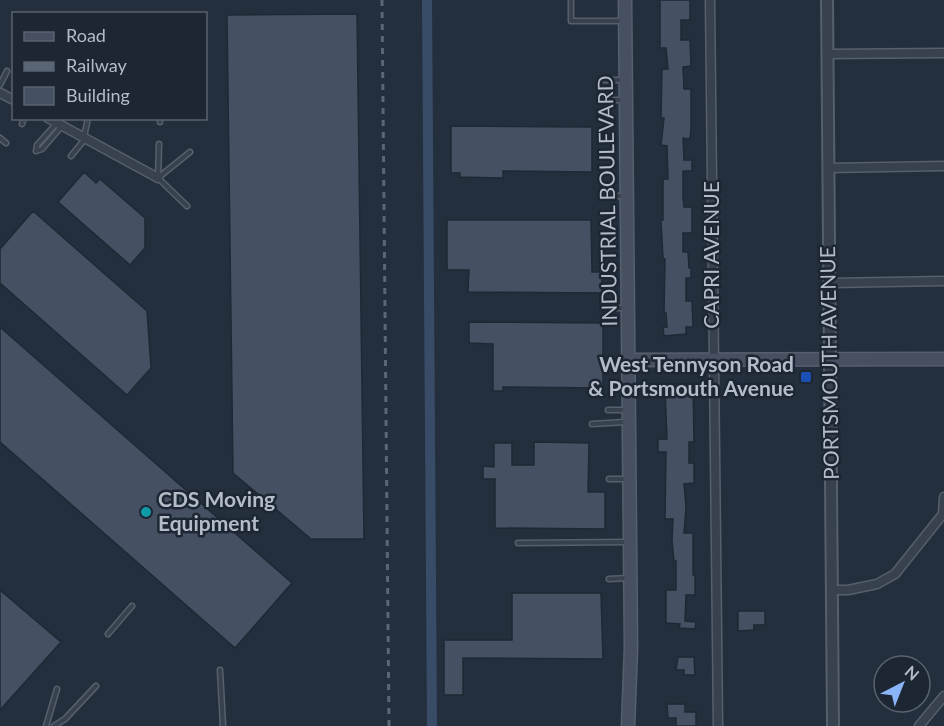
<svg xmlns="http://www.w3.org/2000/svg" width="944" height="726" font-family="Lato,sans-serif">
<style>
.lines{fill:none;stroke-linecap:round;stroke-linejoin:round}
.canal{stroke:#394c67;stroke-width:10}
.building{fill:#455162;stroke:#1f2835;stroke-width:1.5}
.service-casing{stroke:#565f6c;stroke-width:7}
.minor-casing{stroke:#565f6c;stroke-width:11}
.tertiary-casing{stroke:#565f6c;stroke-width:14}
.secondary-casing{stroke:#565f6c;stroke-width:15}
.service{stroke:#38414e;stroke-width:4}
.minor{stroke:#38414e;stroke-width:8}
.tertiary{stroke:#38414e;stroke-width:10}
.secondary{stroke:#465061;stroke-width:12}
.rail{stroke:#5a6575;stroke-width:3;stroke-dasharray:6 6;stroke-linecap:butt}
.transit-dot{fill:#1a4fb4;stroke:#1d2633;stroke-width:2}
.culture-dot{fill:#0f9aa8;stroke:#1d2633;stroke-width:2}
.labels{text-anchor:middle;stroke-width:5;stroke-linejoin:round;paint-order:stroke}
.street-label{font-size:21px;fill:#b4bcc9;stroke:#1d2633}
.poi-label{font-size:21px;font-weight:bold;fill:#b4bcc9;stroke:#1d2633;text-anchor:end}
</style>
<rect width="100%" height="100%" fill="#242f3e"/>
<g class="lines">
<!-- canal -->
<path class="canal" d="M 427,0 L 432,726"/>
</g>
<!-- building -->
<path class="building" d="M 660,0 L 690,0 L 690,20 L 681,20 L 681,40 L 690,40 L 691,66 L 683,67 L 684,89 L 691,89 L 691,128 L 690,139 L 683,138 L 684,160 L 692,160 L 692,171 L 683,171 L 683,197 L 684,207 L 692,207 L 692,233 L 683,233 L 683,252 L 688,252 L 689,268 L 691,268 L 691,278 L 686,278 L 686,301 L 692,301 L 693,327 L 686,327 L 686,334 L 664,336 L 663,327 L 667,327 L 666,313 L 664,313 L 665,259 L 663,259 L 661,220 L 663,220 L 663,179 L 668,179 L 667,146 L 661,145 L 664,118 L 661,118 L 662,69 L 668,69 L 666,48 L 660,48 Z
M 357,14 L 364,539 L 311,539 L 233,473 L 227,15 Z
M 451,126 L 592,127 L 592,172 L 503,171 L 503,178 L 460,177 L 460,173 L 451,173 Z
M 84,172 L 96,183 L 100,179 L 145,218 L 145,248 L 130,265 L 58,202 Z
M 33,211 L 147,311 L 151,368 L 127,395 L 0,283 L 0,249 Z
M 447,220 L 591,220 L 592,272 L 602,272 L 602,293 L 468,292 L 469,270 L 447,270 Z
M 469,322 L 603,323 L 603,388 L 503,387 L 503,391 L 493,391 L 493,344 L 469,343 Z
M 0,327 L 292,583 L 235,648 L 0,442 Z
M 674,384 L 693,384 L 694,442 L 689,442 L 689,463 L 694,463 L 694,483 L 684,484 L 686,507 L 684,533 L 693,533 L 693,575 L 695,575 L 695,595 L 686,595 L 685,621 L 696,622 L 695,629 L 679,628 L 680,624 L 666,623 L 666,590 L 676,590 L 676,561 L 674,561 L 672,540 L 673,519 L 665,519 L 666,452 L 658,452 L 658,439 L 667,439 L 665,389 L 674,389 Z
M 534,442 L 589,443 L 588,492 L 605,492 L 605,529 L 495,528 L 495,479 L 483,479 L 483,466 L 494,467 L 494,443 L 512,443 L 512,465 L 534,465 Z
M 0,590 L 61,642 L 0,710 Z
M 512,593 L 601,593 L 603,659 L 463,658 L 463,695 L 444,695 L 444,640 L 512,640 Z
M 738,611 L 765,611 L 765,625 L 754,625 L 754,630 L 738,631 Z
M 678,657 L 694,657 L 695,675 L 684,675 L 684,670 L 676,670 Z
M 667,704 L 685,704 L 685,712 L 696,712 L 696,726 L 676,726 L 676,718 L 668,718 Z"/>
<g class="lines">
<!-- service casing -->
<g class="service-casing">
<path id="service" d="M 571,0 L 571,21 L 624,21
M 605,80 L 623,80
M 0,85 L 7,71
M 605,100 L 625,100
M 160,122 L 160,118
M 22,124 L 24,118
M 84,137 L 88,118
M 0,138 L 6,143
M 159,144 L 158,178 L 187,206
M 36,151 L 42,149 L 61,127
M 36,151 L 37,145 L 56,124
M 71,156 L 85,139
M 159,177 L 190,152
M 602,196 L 625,196
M 608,308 L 625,308
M 608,410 L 625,410
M 592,424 L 625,422
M 609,479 L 626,479
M 518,543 L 629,542
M 609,579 L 629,578
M 108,634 L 132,606
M 220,670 L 223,726
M 46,726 L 57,689
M 54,726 L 65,719 L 96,686"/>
</g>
<!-- minor casing -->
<g class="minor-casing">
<path id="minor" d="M 710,0 L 718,726
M 827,54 L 944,53
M 0,93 L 14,100
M 48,118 L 158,178
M 828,168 L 944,166
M 830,283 L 944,281
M 834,590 L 848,590 L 877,584 L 895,574 L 943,514 L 944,497
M 919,726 L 944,696"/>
</g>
<!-- tertiary casing -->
<g class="tertiary-casing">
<path id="tertiary" d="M 827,0 L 833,726"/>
</g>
<!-- secondary casing -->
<g class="secondary-casing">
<path id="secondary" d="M 625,0 L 631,648 L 628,726
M 629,360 L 944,359"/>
</g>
<!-- service -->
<use href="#service" class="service"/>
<!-- minor -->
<use href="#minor" class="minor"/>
<!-- tertiary -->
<use href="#tertiary" class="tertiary"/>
<!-- secondary -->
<use href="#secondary" class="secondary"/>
<!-- rail -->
<path class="rail" d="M 382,0 L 389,726"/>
</g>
<!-- markers -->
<rect class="transit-dot" x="800" y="371" width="12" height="12" rx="3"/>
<circle class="culture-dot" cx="146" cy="512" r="6"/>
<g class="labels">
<!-- street labels -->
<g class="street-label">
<text transform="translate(608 201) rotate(-91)" y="7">INDUSTRIAL BOULEVARD</text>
<text transform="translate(712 255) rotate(-90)" y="7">CAPRI AVENUE</text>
<text transform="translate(830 363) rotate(-91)" y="7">PORTSMOUTH AVENUE</text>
</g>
<!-- poi labels -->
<g class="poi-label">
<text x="794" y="372">West Tennyson Road<tspan x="794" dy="24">&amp; Portsmouth Avenue</tspan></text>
<text x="158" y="507" text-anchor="start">CDS Moving<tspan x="158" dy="24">Equipment</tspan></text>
</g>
</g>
<!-- legend -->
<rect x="12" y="12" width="195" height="108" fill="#1d2633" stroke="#59626f" stroke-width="1.5"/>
<rect x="24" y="32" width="30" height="9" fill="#465061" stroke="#59626f" stroke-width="1.5"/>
<text x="66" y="42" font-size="18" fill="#b4bcc9">Road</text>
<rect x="24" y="62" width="30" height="9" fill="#5a6575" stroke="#59626f" stroke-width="1.5"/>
<text x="66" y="72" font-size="18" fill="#b4bcc9">Railway</text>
<rect x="24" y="87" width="30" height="18" fill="#455162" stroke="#59626f" stroke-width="1.5"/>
<text x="66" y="102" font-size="18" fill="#b4bcc9">Building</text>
<!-- north arrow -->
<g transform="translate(902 684) rotate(42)"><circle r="28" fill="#1d2633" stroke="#59626f" stroke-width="1.5"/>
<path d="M0-4.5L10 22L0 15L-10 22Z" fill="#8ab4f8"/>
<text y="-9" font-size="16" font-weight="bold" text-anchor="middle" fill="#b4bcc9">N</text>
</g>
</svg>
